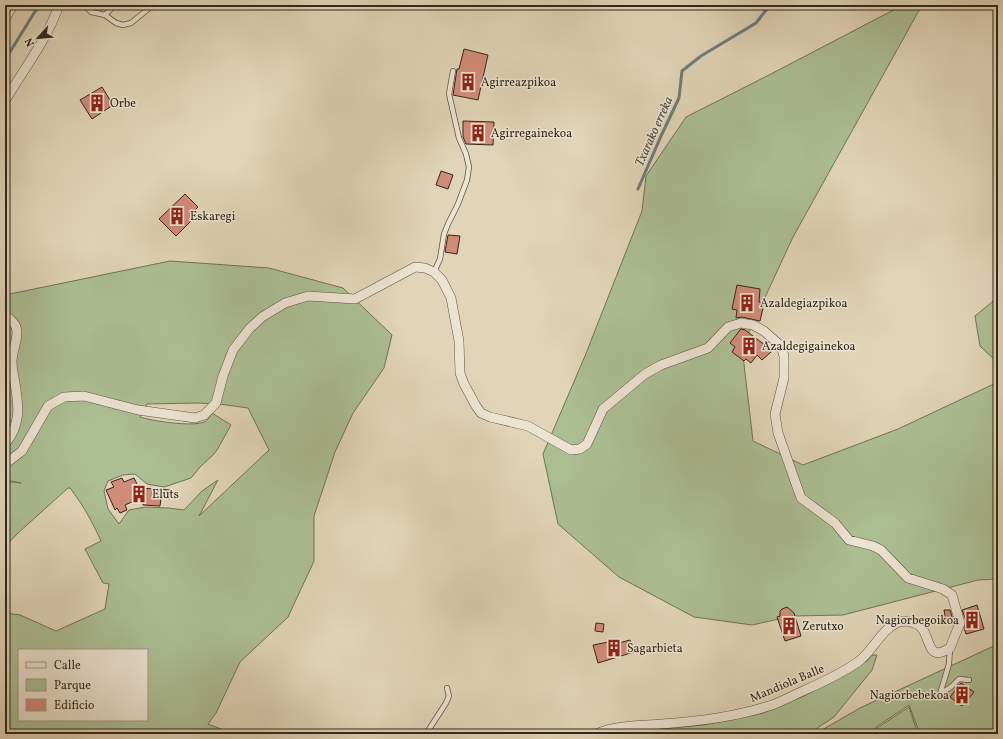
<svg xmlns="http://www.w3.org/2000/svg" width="1003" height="739" font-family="Vollkorn,serif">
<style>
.green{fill:#acbe94;stroke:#6f7358;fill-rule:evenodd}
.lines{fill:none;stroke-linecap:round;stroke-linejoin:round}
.stream{stroke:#6f7d79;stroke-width:3}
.building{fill:#d28b7a;stroke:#32281b}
.lane-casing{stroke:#5e5342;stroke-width:6}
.street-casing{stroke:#5e5342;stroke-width:10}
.lane{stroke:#ece3d1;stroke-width:4.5}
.street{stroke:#ece3d1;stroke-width:9}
.labels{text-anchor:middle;stroke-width:3;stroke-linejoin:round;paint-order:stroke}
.poi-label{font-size:12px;fill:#32281b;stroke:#ece3d1;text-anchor:start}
.street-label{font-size:12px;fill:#32281b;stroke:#ece3d1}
.water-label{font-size:13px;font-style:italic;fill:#4b4c42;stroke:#ece3d1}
</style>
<rect width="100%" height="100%" fill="#e1d4b8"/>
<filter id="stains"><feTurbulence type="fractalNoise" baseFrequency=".005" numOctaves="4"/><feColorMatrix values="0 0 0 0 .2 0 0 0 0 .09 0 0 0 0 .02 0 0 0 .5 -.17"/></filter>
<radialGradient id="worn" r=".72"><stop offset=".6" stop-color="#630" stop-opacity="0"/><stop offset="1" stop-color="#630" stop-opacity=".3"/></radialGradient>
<!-- green -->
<path class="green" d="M 903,5 L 922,5 L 793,237 L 742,347 L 753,441 L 803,465 L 898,429 L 998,382 L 998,579 L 978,580 L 843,615 L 793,616 L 752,625 L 694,617 L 619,577 L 558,524 L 543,454 L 585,356 L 642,211 L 646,176 L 686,117 L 769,75 Z
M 170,261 L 269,268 L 343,288 L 392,335 L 384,368 L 353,413 L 335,452 L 314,516 L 314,561 L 288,617 L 240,662 L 216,713 L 208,724 L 234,734 L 5,734 L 5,613 L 20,615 L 56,631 L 105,609 L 109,584 L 103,583 L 85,549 L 101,541 C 92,521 83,505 70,488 L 68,488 L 17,534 L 5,547 L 5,481 L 21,483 L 5,480 L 5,295 ZM 196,403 L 219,404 L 248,408 L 269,450 L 199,516 L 218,480 L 202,491 L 184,510 L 168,508 L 146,507 L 129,510 L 119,524 L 108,509 L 104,491 L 108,481 L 123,475 L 135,474 L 147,484 L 164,487 L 191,478 L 200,467 L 213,455 L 217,450 L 231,425 L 212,413 C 210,417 207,421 204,422 C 192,427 152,421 140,417 L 147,404 ZM 19,650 L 147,650 L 147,720 L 19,720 Z
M 998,297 L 998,363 L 980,346 L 975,316 Z
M 998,644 L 998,734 L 920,734 L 909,705 L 876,727 L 873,734 L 815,734 L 860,708 Z
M 872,655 L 877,655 L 872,670 L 834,717 L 808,734 L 603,734 L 704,725 L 763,713 L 804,696 L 867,661 Z
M 909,707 L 918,734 L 874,734 L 877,728 Z"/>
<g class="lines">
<!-- stream -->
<path class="stream" d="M 5,60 L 39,5
M 638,189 L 661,136 L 679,98 L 682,71 L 701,56 L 756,23 L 770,5"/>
</g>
<!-- building -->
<path class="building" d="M 464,49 L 488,55 L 478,100 L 453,95 L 457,69 L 459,69 Z
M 102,87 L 113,105 L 92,119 L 80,100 Z
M 463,121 L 494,122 L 493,145 L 466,144 L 463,137 Z
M 441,171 L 453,175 L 448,189 L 436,185 Z
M 185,194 L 198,207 L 191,214 L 194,218 L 176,236 L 159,219 Z
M 448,235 L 460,236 L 457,254 L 445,252 Z
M 737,285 L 760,289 L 759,302 L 764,304 L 760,321 L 742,317 L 736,318 L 737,310 L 732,309 Z
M 741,329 L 745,330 L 765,345 L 765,346 L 771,352 L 762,360 L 757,355 L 751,363 L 746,359 L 744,361 L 732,352 L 735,347 L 730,343 L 740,330 Z
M 122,478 L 124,482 L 134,478 L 139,488 L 171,490 L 170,499 L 161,498 L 160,506 L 143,505 L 143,497 L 125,505 L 127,510 L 120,513 L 117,508 L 115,510 L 106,490 L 114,487 L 111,482 Z
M 977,605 L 984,629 L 966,634 L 964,628 L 966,621 L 962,610 Z
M 787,607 L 794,613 L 801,636 L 785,641 L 777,617 L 780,616 L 780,611 L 782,609 Z
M 944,610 L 950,610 L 953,620 L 946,622 Z
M 596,623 L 604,624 L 603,632 L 595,631 Z
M 619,640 L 619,643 L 630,640 L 634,652 L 598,663 L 593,645 Z
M 961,683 L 974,692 L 962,706 L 950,697 Z"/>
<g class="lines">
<!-- lane casing -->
<g class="lane-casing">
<path id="lane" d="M 84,5 L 91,12 L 105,15 L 116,23 L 123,25 L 131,23 L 153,5
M 105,15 L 115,5
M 434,272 L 440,259 L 444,234 L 448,224 L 458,204 L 467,180 L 469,167 L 466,154 L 459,138 L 449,94 L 453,71
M 950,648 L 949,664 L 940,694 L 951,687 L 959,679 L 969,680
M 426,734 L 446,703 L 449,696 L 447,688"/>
</g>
<!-- street casing -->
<g class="street-casing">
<path id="street" d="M 5,19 L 13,5
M 5,101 C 23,70 47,40 59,5
M 5,316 C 27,327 12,345 12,362 C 12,367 13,373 14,377 C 18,402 23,423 5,444
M 5,464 L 22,451 L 48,406 L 64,397 L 84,396 L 138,410 L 195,418 L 204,415 L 216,403 L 223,376 L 233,350 L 250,328 L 262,317 L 285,303 L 308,296 L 355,299 L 415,267 L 425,268 L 434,272 L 442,280 L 451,298 L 459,341 L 460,373 L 464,384 L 476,406 L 481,413 L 490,417 L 528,426 L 571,450 L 580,449 L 587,444 L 603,409 L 645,374 L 661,365 L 708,348 L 728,327 L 741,323 L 753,325 L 764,331 L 781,346 L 784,356 L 784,378 L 775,414 L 778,433 L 801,498 L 835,523 L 849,540 L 873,546 L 881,550 L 908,578 L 943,589 L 952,595 L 960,623 L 950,648 C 948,649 945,651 942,652 C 925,658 931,627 914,623 C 910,621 904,621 899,622 C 882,628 873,651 858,662 C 842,673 823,682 805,690 C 794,695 783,701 772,705 C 736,717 699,721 662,724 C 640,726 617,725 596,734"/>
</g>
<!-- lane -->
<use href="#lane" class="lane"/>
<!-- street -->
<use href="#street" class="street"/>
</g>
<!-- icons -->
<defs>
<g id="building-bare" transform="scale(1.38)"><path d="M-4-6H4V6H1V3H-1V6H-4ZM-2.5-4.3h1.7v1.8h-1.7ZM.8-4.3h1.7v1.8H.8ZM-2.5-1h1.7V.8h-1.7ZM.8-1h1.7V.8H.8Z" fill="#8f2418" stroke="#ece3d1" stroke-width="2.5" paint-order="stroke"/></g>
</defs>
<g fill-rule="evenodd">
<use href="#building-bare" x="468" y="82"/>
<use href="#building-bare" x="97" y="103"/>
<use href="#building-bare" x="478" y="133"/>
<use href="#building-bare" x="177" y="216"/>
<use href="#building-bare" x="747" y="303"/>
<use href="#building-bare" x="749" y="346"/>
<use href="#building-bare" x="139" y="494"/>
<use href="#building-bare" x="972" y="620"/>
<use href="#building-bare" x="789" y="626"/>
<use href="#building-bare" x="614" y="648"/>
<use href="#building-bare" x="962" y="695"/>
</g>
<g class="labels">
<!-- poi labels -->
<g class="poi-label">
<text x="481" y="86">Agirreazpikoa</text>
<text x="110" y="107">Orbe</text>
<text x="491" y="137">Agirregainekoa</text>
<text x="190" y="220">Eskaregi</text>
<text x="760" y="307">Azaldegiazpikoa</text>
<text x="762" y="350">Azaldegigainekoa</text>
<text x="152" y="498">Eluts</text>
<text x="959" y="624" text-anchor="end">Nagiorbegoikoa</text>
<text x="802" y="630">Zerutxo</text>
<text x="627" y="652">Sagarbieta</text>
<text x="949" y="699" text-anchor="end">Nagiorbebekoa</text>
</g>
<!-- street labels -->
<g class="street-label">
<text transform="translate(787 683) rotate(-23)" y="4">Mandiola Balle</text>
</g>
<!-- water labels -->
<g class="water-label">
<text transform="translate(653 131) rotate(-66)" y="5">Txarako erreka</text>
</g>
</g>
<!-- margin -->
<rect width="1003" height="739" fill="none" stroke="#e1d4b8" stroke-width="20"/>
<rect x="6" y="6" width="991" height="727" fill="none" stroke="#32281b" stroke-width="2"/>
<rect x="10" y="10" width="983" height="719" fill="none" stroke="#32281b"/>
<!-- legend -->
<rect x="18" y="649" width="130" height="72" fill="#ece3d1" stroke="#a29888"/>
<rect x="26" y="662" width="20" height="6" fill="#ece3d1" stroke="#a29888"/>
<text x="54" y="669" font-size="12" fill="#32281b">Calle</text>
<rect x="26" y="679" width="20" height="12" fill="#acbe94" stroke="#a29888"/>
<text x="54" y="689" font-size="12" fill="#32281b">Parque</text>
<rect x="26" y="699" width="20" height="12" fill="#d28b7a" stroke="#a29888"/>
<text x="54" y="709" font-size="12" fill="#32281b">Edificio</text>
<!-- north arrow -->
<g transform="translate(38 38) rotate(243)" stroke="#ece3d1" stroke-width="3" paint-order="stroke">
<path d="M0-3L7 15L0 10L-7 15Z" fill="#32281b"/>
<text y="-6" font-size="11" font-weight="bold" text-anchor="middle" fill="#32281b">N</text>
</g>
<rect width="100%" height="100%" filter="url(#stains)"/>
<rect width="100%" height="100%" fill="url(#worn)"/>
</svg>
